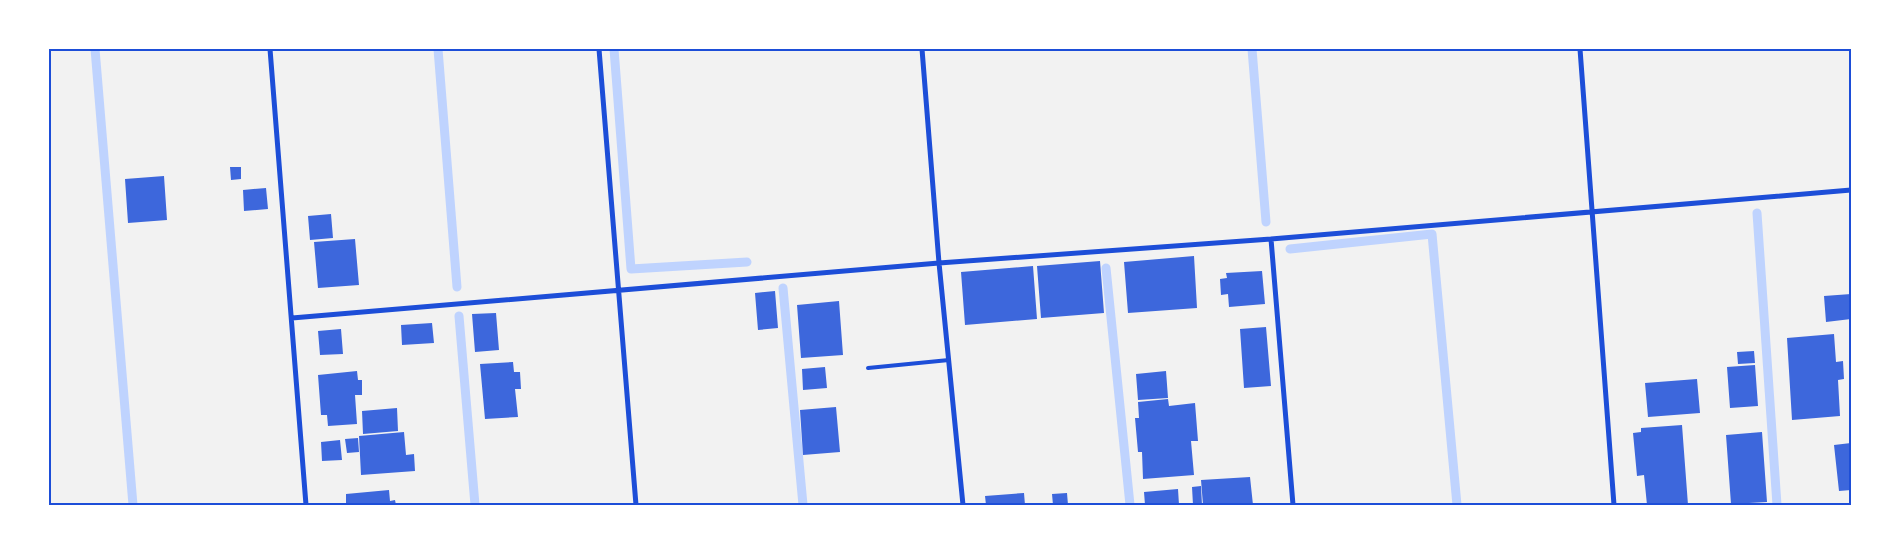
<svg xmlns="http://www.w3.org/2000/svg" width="1900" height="554" font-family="'Alegreya Sans',sans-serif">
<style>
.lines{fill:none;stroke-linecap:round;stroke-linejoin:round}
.stream{stroke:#bfd3fe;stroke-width:9}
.building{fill:#3d67dc}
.service{stroke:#1d4ed8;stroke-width:4}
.minor{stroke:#1d4ed8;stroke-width:5}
.neatline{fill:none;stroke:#1d4ed8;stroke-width:2}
</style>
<rect width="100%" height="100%" fill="#f2f2f2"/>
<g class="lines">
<!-- stream -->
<path class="stream" d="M 95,49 L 133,505
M 438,49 L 457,287
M 614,49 L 631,269 L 747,262
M 1252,49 L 1266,222
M 1757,213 L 1777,505
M 1290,249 L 1432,234 L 1457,505
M 1106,268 L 1130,505
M 783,288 L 803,505
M 459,316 L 475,505"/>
</g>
<!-- building -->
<path class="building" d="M 230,167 L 241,167 L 241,179 L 231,180 Z
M 164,176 L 167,220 L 128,223 L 125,179 Z
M 266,188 L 268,209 L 244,211 L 243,190 Z
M 331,214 L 333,238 L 310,240 L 308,216 Z
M 355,239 L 359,285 L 318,288 L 314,242 Z
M 1194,256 L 1197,308 L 1128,313 L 1124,262 Z
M 1100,261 L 1104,313 L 1041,318 L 1037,266 Z
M 1033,266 L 1037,319 L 965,325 L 961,272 Z
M 1262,271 L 1265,304 L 1229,307 L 1228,294 L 1221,295 L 1220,279 L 1227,278 L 1226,273 Z
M 775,291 L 778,328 L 758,330 L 755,293 Z
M 1851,294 L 1851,319 L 1826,322 L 1824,296 Z
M 839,301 L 843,355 L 801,358 L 797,305 Z
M 496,313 L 499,350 L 475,352 L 472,314 Z
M 432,323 L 434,343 L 402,345 L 401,325 Z
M 1266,327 L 1271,386 L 1244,388 L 1240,329 Z
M 341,329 L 343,354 L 320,355 L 318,331 Z
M 1834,334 L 1836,362 L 1843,361 L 1844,379 L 1838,380 L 1840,416 L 1792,420 L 1787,338 Z
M 1754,351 L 1755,363 L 1738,364 L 1737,352 Z
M 513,362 L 514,372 L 520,372 L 521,389 L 515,389 L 518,417 L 485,419 L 480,364 Z
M 1755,365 L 1758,406 L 1730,408 L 1727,367 Z
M 825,367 L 827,388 L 803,390 L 802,369 Z
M 357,371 L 358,380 L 362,380 L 362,395 L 355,395 L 357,424 L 328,426 L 327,415 L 321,415 L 318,375 Z
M 1166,371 L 1168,398 L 1138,400 L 1136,374 Z
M 1697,379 L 1700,413 L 1648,417 L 1645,383 Z
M 1168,399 L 1169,406 L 1195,403 L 1198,441 L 1191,441 L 1194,475 L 1143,479 L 1142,452 L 1138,452 L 1135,418 L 1139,418 L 1138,402 Z
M 836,407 L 840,452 L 803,455 L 800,410 Z
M 397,408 L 398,431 L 363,434 L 362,411 Z
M 1682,425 L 1688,505 L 1647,505 L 1644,475 L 1637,476 L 1633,433 L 1641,432 L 1641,428 Z
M 404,432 L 406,455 L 414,454 L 415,471 L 361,475 L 359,436 Z
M 1762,432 L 1767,502 L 1731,504 L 1726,435 Z
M 358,438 L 359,452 L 347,453 L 345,439 Z
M 340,440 L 342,460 L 322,461 L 321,442 Z
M 1851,443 L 1851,490 L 1839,491 L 1834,445 Z
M 1250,477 L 1253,505 L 1203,505 L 1201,480 Z
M 1201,486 L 1202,505 L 1193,505 L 1192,487 Z
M 1178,489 L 1179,505 L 1145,505 L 1144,492 Z
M 389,490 L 390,501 L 395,500 L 396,505 L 346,505 L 346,494 Z
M 1024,493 L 1025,505 L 986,505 L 985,496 Z
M 1067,493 L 1068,505 L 1053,505 L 1052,494 Z"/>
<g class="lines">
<!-- service -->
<path class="service" d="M 868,368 L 949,360"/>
<!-- minor -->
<path class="minor" d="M 270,49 L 306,505
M 599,49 L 636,505
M 922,49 L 939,263 L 963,505
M 1580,49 L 1614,505
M 1271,239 L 1293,505
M 292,318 L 939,263 L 1271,239 L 1851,190"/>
</g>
<!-- border -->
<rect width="1900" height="554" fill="none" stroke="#ffffff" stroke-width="100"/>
<rect x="50" y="50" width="1800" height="454" class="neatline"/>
</svg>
